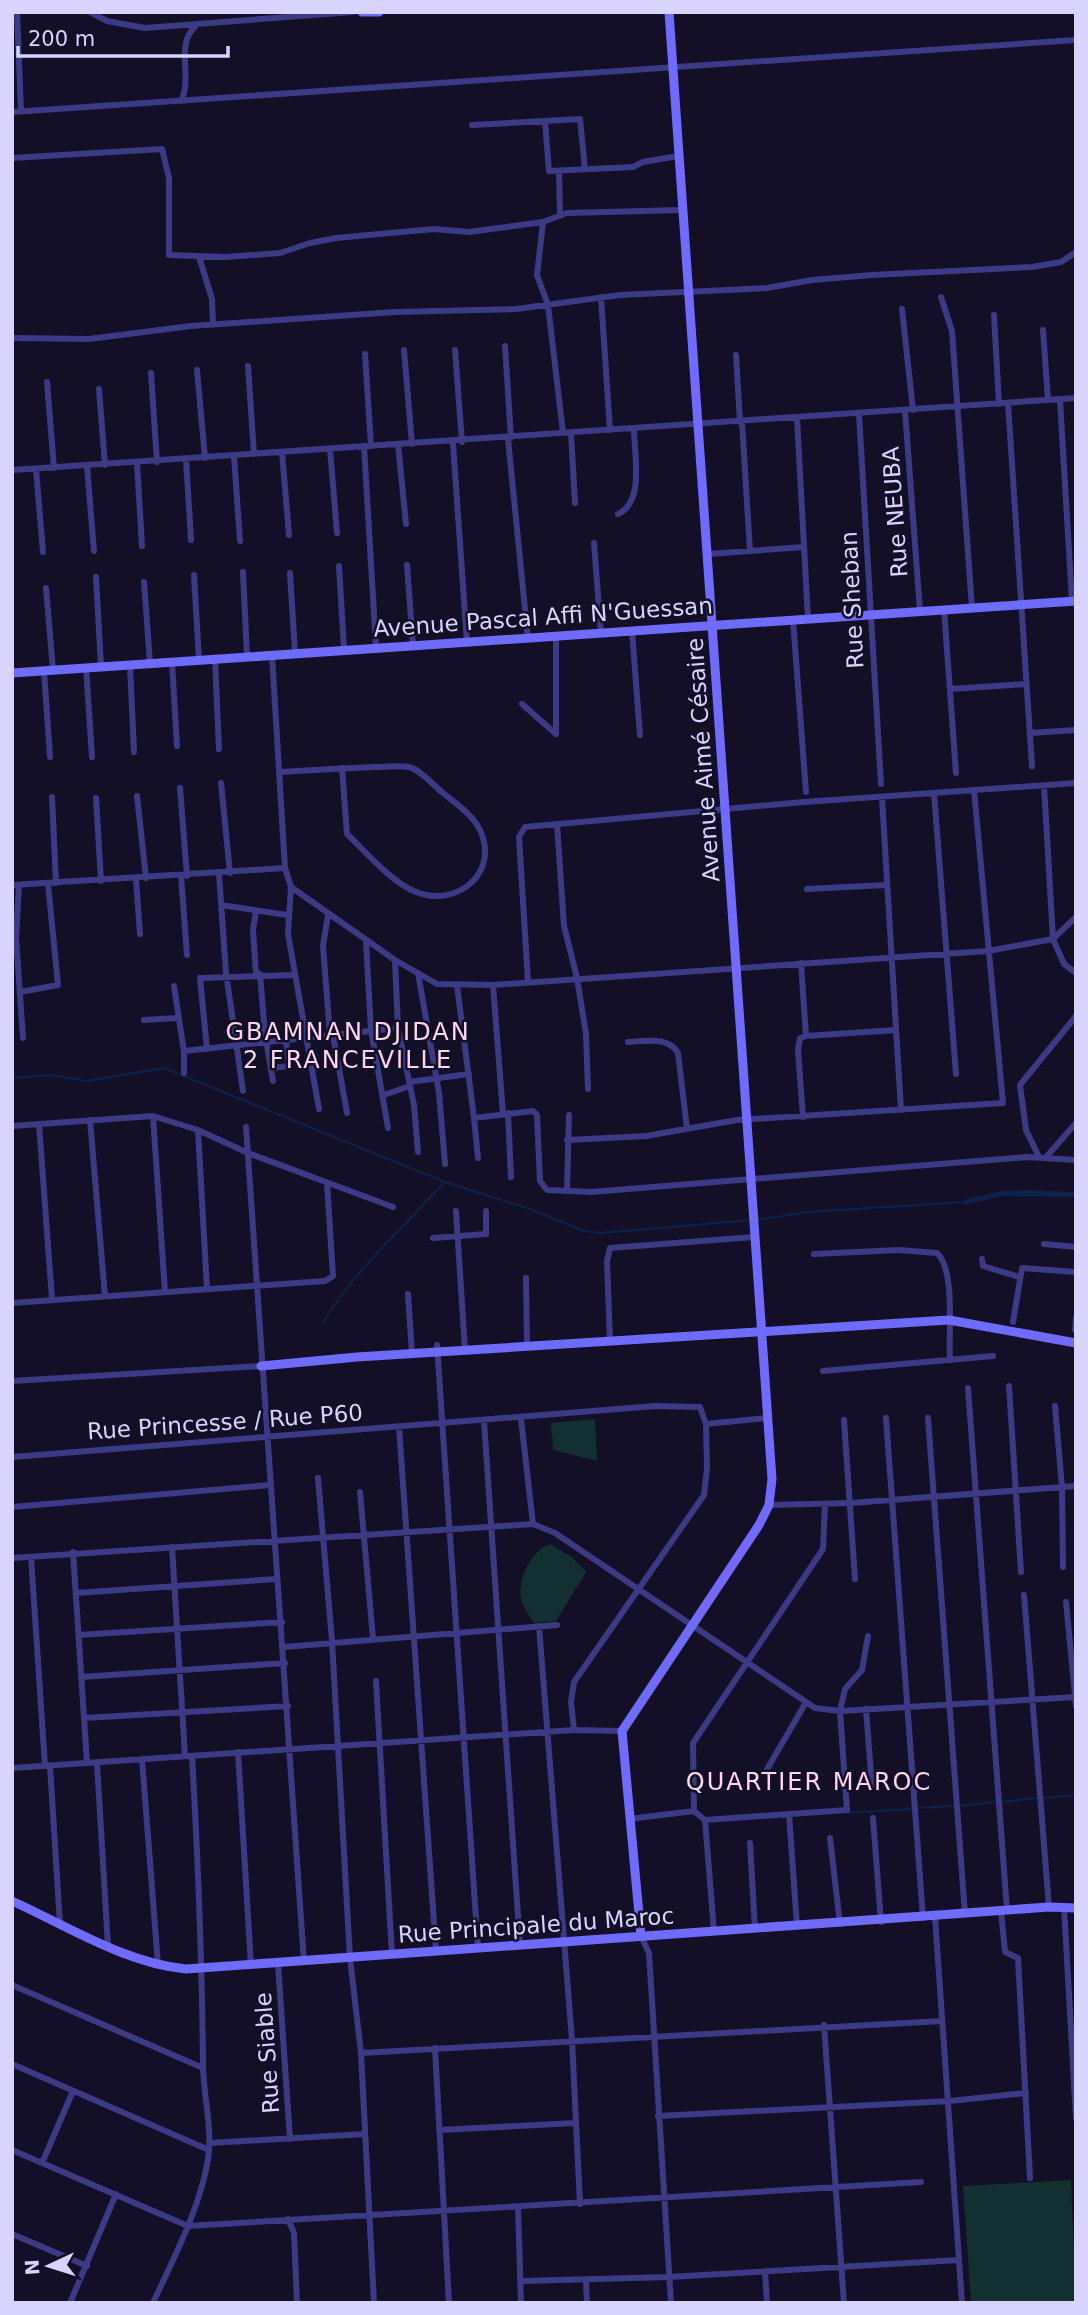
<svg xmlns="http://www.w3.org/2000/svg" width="1088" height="2315" font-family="'DejaVu Sans',sans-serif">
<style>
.green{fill:#12302f}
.water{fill:#0c2248}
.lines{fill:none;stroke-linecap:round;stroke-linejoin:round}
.stream{stroke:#0c2248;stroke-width:2}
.street{stroke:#3d3a85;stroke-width:6}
.secondary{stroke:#6f6bff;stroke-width:9}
.labels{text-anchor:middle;stroke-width:5;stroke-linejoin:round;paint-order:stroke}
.street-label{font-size:23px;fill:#d9d4ff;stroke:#130f26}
.neighbourhood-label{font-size:24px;letter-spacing:2px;fill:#ffd6f0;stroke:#130f26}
</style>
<rect width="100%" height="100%" fill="#130f26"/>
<!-- green -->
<path class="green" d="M 595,1419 L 597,1461 L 553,1450 L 551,1423 Z
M 550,1544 L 572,1557 L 586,1572 L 556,1621 L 534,1623 C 530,1616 524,1609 522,1602 C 515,1584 531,1549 550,1544 Z
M 1071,2180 L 1076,2303 L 971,2303 L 963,2186 Z"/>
<!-- water -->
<path class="water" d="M 1030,1190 L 1076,1192 L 1076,1197 L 1002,1196 L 964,1205 L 963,1200 L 1002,1191 Z"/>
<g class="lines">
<!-- stream -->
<path class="stream" d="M 12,1078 L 52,1075 L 87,1081 L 164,1068 L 445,1182 L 533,1210 L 584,1231 L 602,1233 L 751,1220
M 757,1220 L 807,1212 L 964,1202
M 322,1324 C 355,1269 402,1230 444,1182
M 1042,1798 L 1076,1795
M 1000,1802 L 1037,1798
M 959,1806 L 995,1802
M 917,1808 L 953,1806
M 847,1813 L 911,1809"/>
<!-- street -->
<path class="street" d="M 17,12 L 21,111
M 90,12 L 107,21 L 145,28 L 353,12
M 181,101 C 193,78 175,44 195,27
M 12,112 L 1076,40
M 545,121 L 549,171 L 633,167 L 643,162 L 678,156
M 472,125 L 580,119 L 585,169
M 12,158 L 162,149 L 169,178 L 169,255 L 226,257 L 280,253 L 310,243 L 336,238 L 434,229 L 469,232 L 543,222 L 567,213 L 682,210
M 559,171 L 560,215
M 543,222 L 537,275 L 548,305 L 563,433
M 199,257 L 212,299 L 213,325
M 601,297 L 610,430
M 941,297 L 952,331 L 972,608
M 902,309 L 913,410
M 994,315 L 999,404
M 1043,330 L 1048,400
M 12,338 L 89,339 L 191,326 L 395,312 L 516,309 L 620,295 L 767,288 L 812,280 L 872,275 L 1032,267 L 1061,262 L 1076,252
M 505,346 L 511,438
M 404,350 L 412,444
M 455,350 L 462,442
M 365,354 L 371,446
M 736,355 L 740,422
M 248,366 L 254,454
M 197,370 L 205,458
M 151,373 L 157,462
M 47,382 L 54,468
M 99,389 L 105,465
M 1060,400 L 1072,601
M 1008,403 L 1032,766
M 905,411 L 920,611
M 859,414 L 881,784
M 797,418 L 808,619
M 742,422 L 750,551
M 571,433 L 575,503
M 508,439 L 528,639
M 453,443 L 467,643
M 398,444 L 406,524
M 364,446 L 376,647
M 330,449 L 337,533
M 282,452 L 289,535
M 234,456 L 240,541
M 186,459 L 191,540
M 137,463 L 142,546
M 87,466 L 94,551
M 36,469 L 43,552
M 12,470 L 1076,398
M 618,514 C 645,502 634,454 634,428
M 594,543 L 601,634
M 708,554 L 804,547
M 407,565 L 413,645
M 339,566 L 344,649
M 243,572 L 247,656
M 290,573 L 295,653
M 194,575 L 199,660
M 96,577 L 101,666
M 144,582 L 150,663
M 46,588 L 53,670
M 944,609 L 956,773
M 793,620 L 806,792
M 632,631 L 640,735
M 556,638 L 556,734
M 272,655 L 285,868 L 291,887 L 395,960 L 437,984 L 493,985 L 988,951 L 1053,939 L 1076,917
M 215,659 L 219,749
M 172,662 L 177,746
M 130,665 L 134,752
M 86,667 L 92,757
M 44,671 L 50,757
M 950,689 L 1026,684
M 522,704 L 556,734
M 1030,733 L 1076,730
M 281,772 C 313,770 345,768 377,767 C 387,767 399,765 409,767 C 421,770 433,785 443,793 C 455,803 473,815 480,830 C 500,873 457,908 416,892 C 391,882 367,853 347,834 L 342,768
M 221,783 L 230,873
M 1044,786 L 1053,939 L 1064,964 L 1076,973
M 180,788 L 187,876
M 934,793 L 956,1074
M 137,796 L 146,878
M 52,797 L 56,883
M 96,798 L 101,881
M 882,798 L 901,1110
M 557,824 L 564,926 L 577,978 L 586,1034 L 588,1089
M 219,874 L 226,973 L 243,1091
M 181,876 L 187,955
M 136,879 L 140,934
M 12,885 L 285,868
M 19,885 L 16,938 L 23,1038
M 291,887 L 288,934 L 319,1109
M 807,889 L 886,885
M 221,905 L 287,915
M 328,915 L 323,946 L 330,1035
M 366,942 L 371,1030 L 388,1128
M 395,960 L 398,1028 L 414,1105 L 418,1152
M 801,963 L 806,1036 L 800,1038 L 798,1050 L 803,1117
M 418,973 L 439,1093 L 445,1164
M 256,974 L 253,930 L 256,911
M 260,974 L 265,1034 L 273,1081
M 528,982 L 519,837 L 525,827 L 804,802 L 1076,783
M 457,985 L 474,1118 L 533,1111 L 537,1115 L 540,1181 L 547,1190 L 591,1192 L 1027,1157 L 1076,1160
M 493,985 L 503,1114
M 174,986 L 184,1052
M 20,992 L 58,985 L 48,884
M 144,1020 L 177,1018
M 333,1035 L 347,1113
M 806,1036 L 896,1030
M 628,1042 C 646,1041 668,1036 678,1053 L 687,1129
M 207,1049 L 200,978 L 295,975
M 271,1068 L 289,1066 L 286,1041
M 184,1073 L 184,1051 L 398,1028
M 409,1082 L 469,1074
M 384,1095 L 410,1086
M 508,1113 L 511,1177
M 153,1116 L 165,1292
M 474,1118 L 478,1158
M 90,1120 L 105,1296
M 39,1124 L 52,1299
M 12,1126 L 153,1116 L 198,1130 L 248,1153 L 393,1207
M 246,1127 L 304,1962
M 198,1130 L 207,1289
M 567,1140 L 646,1136 L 737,1120 L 1003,1103 L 974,790
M 1047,1156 L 1076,1123
M 1039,1157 L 1026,1130 L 1020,1085 L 1076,1016
M 567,1190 L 569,1115
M 456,1211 L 465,1350
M 433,1238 L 486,1234 L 486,1211
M 1044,1244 L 1076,1247
M 814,1254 L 899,1250 L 937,1253 C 956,1271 948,1334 950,1360
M 982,1259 L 983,1266 L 1019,1277
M 526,1278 L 527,1347
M 408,1294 L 412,1353
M 12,1303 L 325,1281 L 333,1276 L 327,1183
M 1013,1322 L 1022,1268 L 1076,1272
M 1075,1330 L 1076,1318
M 610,1342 L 607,1261 L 610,1248 L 754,1237
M 437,1345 L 478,1948
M 823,1371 L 993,1356
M 12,1381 L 261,1366
M 1009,1386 L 1021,1572
M 968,1388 L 1007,1910
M 1055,1406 L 1062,1487 L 1063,1567
M 886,1418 L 923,1918
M 928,1418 L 965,1914
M 521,1419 L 533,1524
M 844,1420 L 855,1579
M 484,1421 L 520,1945
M 399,1427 L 436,1951
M 12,1457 L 655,1406 L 700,1407 L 706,1424
M 318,1478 L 332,1641 L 350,1958 L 361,2053 L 374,2303
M 360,1492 L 373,1638
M 825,1504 L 823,1549 L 693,1743 L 694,1811 L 705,1820 L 847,1810 L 840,1711 L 845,1689 L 862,1670 L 868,1636
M 769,1505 L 851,1503 L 1076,1486
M 12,1507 L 270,1485
M 172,1547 L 185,1756
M 73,1552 L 87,1763
M 31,1557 L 45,1766
M 12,1558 L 533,1524 L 555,1533 L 815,1708 L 840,1711 L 1076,1697
M 76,1593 L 277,1579
M 1024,1595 L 1049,1907
M 1066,1602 L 1076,1706
M 539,1626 L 572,2040 L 580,2204
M 79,1635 L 282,1622
M 284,1647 L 557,1625
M 81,1677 L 285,1663
M 376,1681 L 392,1955
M 866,1709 L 872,1787
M 84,1718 L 288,1706
M 574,1730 L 571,1702 L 574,1682 L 704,1495 L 707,1468 L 706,1424 L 767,1418
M 238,1752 L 251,1966
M 142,1759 L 158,1965
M 97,1763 L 108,1946
M 50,1766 L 60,1924
M 12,1768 L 574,1730 L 622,1731
M 766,1771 L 805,1704
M 789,1814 L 797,1926
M 873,1818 L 881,1922
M 629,1819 L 694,1811
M 705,1820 L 714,1932
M 830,1838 L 840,1924
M 750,1843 L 755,1929
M 1064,1907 L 1076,2118
M 1001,1911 L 1005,1952 L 1018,1958 L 1030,2178
M 935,1917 L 962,2303
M 641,1936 L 649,1953 L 671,2303
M 278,1964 L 290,2139
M 12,1985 L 203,2068
M 824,2025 L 844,2303
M 435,2048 L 449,2303
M 361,2053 L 942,2021
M 12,2064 L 209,2150
M 658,2116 L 950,2101 L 1026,2093
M 439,2130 L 576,2123
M 210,2143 L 364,2134
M 12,2150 L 188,2226 L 921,2182
M 42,2163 L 73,2091
M 518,2207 L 521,2303
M 288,2219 L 294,2233 L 297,2303
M 12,2234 L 87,2266
M 765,2272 L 767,2303
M 522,2281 L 669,2277 L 959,2260
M 586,2281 L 587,2303
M 70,2303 L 116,2194
M 153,2303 C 174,2257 200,2209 208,2159 C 213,2128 203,2095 203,2064 C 202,1961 198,1859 192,1756"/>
<!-- secondary -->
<path class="secondary" d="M 362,12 L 379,12
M 12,673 L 1076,601
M 261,1366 L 357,1357 L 949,1320 L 1076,1343
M 12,1901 C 67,1926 125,1963 186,1969 L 1049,1907 L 1076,1908
M 641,1936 L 622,1731 L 759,1525 L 769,1505 L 772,1479 L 669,12"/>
</g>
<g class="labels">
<!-- street labels -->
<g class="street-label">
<text transform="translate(895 512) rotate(-94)" y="8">Rue NEUBA</text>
<text transform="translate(852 600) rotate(-93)" y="8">Rue Sheban</text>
<text transform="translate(543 617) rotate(-4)" y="8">Avenue Pascal Affi N'Guessan</text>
<text transform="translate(703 760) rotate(-94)" y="8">Avenue Aimé Césaire</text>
<text transform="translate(225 1422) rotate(-4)" y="8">Rue Princesse / Rue P60</text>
<text transform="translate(536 1925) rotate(-4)" y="8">Rue Principale du Maroc</text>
<text transform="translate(267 2053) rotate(-94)" y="8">Rue Siable</text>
</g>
<!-- neighbourhood labels -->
<g class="neighbourhood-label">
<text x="348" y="1040">GBAMNAN DJIDAN<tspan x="348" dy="28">2 FRANCEVILLE</tspan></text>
<text x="809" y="1790">QUARTIER MAROC</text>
</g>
</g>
<!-- border -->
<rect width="1088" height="2315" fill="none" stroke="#d9d4ff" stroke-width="28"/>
<!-- north arrow -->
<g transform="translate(49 2266) rotate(266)" stroke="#130f26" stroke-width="5" paint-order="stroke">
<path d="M0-5L12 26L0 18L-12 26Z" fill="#d9d4ff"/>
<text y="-10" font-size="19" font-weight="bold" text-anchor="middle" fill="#d9d4ff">N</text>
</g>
<!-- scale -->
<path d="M18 46v10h210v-10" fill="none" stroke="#d9d4ff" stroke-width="3.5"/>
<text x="28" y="46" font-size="21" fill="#d9d4ff" stroke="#130f26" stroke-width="5" paint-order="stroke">200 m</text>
</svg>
